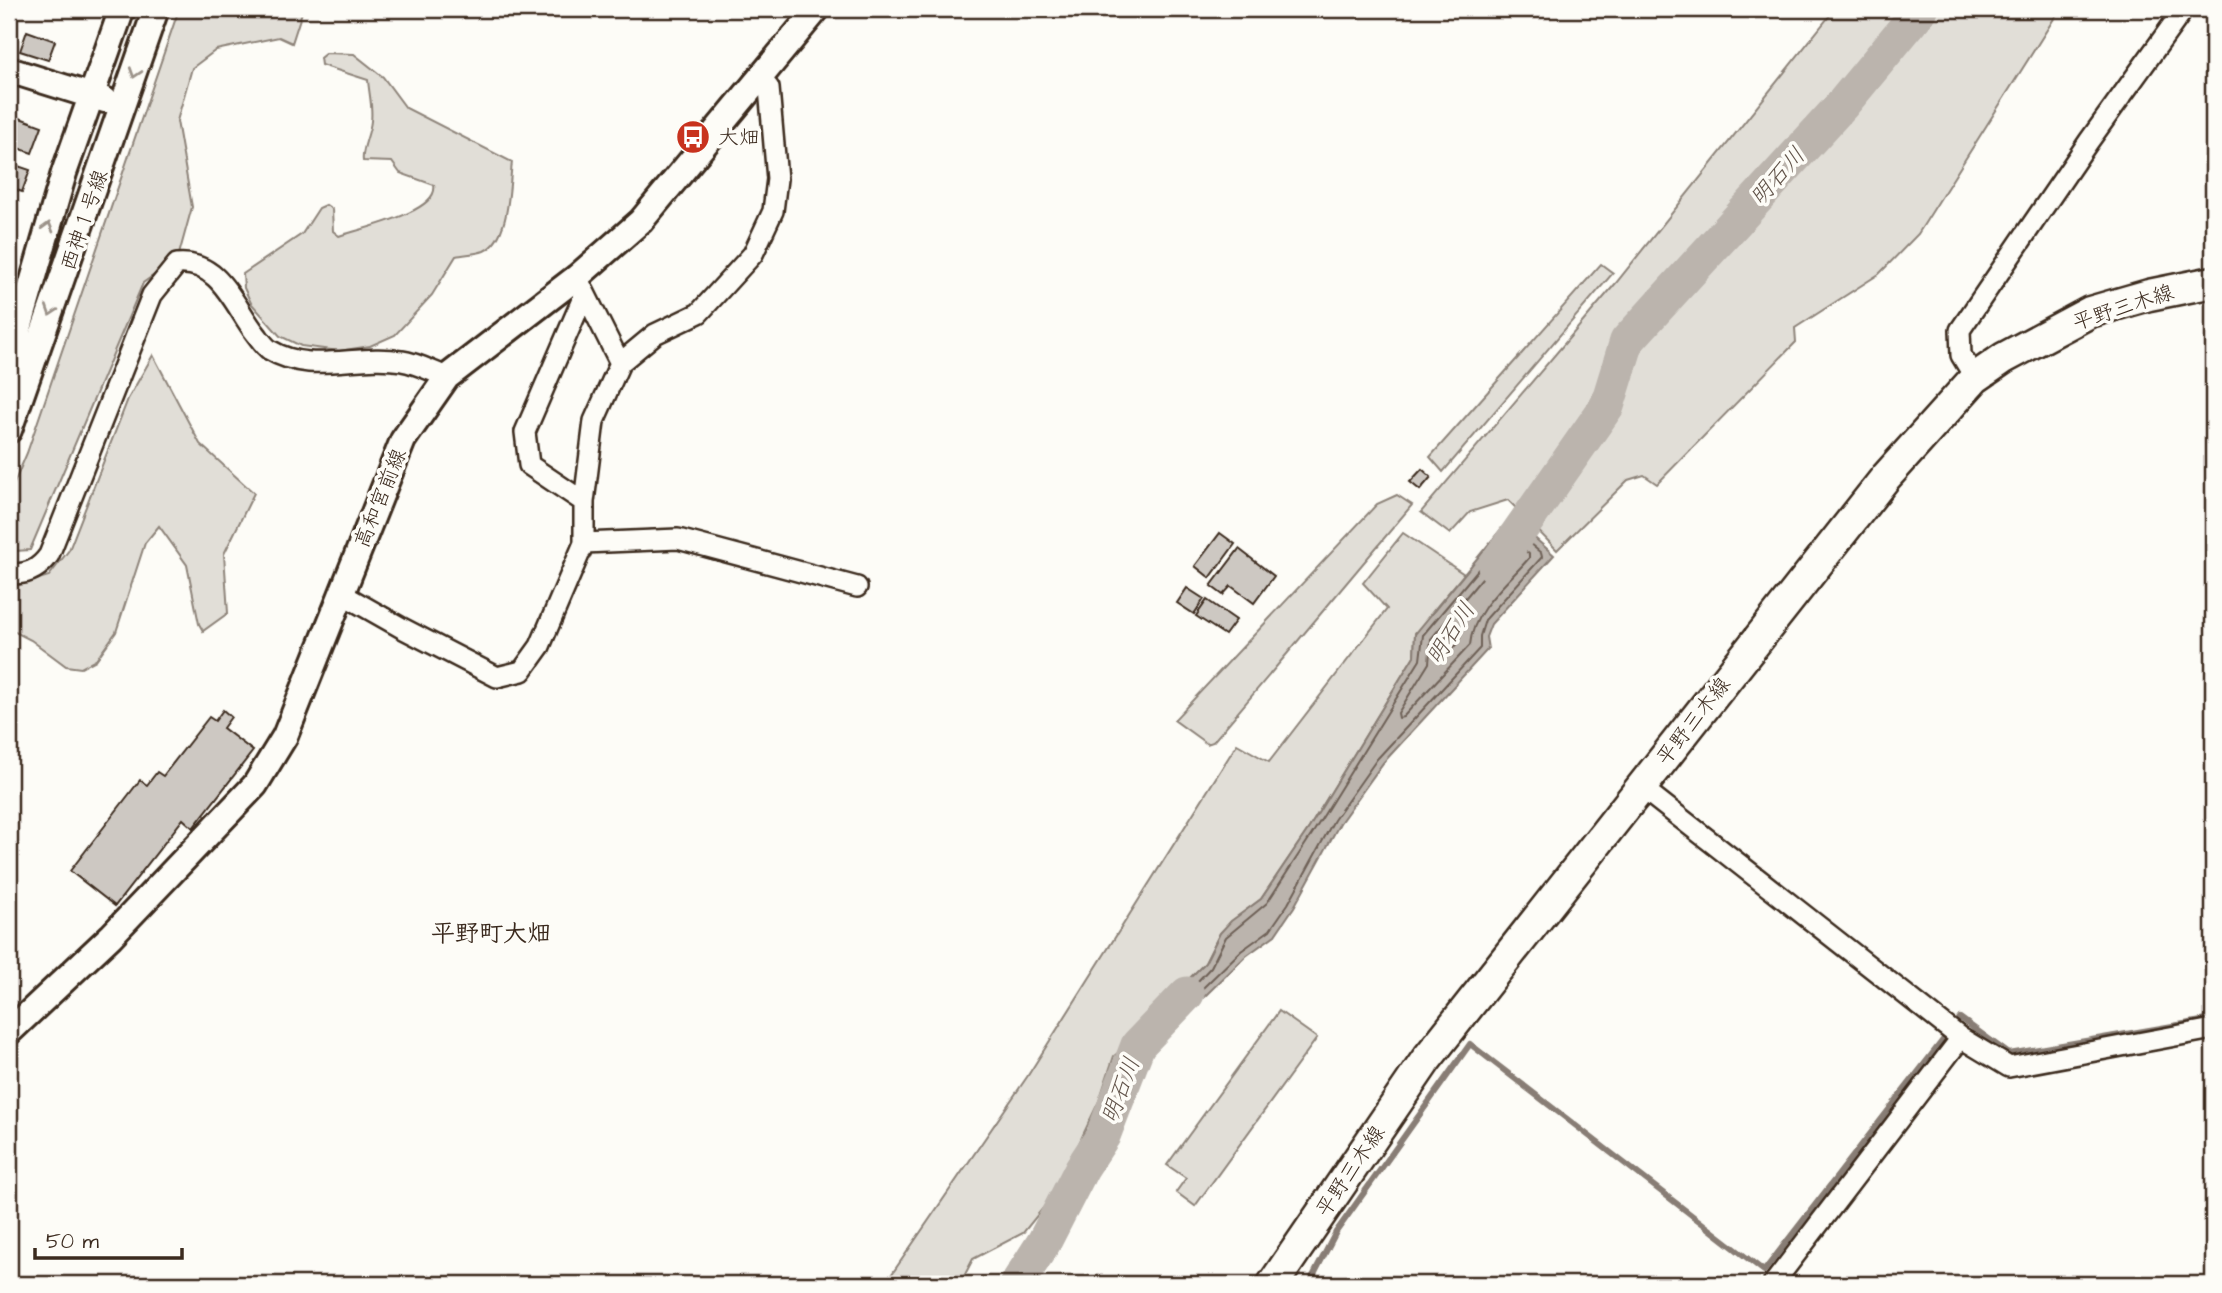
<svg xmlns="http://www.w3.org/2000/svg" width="2222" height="1293" font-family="'Architects Daughter','Klee One',sans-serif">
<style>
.green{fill:#e1ded7;stroke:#8e847a;stroke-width:2}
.water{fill:#bbb4ad;stroke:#887d74;stroke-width:2}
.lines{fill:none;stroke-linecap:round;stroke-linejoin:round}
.shore{stroke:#6e6157;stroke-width:2}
.stream{stroke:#887d74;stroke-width:6}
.river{stroke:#bbb4ad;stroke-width:35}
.building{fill:#cdc8c2;stroke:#3b2a1e;stroke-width:2}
.minor-casing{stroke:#3b2a1e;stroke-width:24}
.tertiary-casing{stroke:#3b2a1e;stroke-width:30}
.primary-casing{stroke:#3b2a1e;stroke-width:35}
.minor{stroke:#fdfcf7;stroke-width:19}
.tertiary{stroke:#fdfcf7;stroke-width:24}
.primary{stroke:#fdfcf7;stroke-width:30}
.oneway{stroke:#9c938a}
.labels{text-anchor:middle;stroke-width:7;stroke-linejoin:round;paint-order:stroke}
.poi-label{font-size:21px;fill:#3b2a1e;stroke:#fdfcf7;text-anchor:start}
.street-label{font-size:21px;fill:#3b2a1e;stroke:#fdfcf7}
.water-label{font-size:23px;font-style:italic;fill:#615349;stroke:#fdfcf7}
.quarter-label{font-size:24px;font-weight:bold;fill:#3b2a1e;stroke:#fdfcf7}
</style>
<rect width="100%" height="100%" fill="#fdfcf7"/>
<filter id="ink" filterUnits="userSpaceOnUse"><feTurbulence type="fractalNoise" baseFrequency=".0143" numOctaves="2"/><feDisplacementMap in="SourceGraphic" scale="14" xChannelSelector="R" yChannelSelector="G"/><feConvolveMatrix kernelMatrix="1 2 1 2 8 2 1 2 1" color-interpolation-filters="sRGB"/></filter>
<g filter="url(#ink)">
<!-- green -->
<path class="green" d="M 179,9 L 303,9 L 292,43 L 279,37 L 216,50 L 192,68 L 177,121 L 192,207 L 178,258 L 143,283 L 30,550 L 15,551 L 9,545 L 9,495 L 27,453 Z
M 1835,9 L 2060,9 L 1918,234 L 1879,274 L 1795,328 L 1796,342 L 1657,484 L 1644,475 L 1628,480 L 1557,550 L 1508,500 L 1470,512 L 1450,534 L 1421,512 L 1616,283 Z
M 326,53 L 354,54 L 383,77 L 406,108 L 512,162 C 509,187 510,239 484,251 C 476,254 465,254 456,256 L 432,295 L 395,335 L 370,346 L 339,351 L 301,346 L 280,336 L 251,303 L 244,288 L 243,274 L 302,234 L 319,208 L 326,205 L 332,209 L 333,231 L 339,236 C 360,229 440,212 434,185 L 400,173 L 392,162 L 363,161 C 361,150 370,134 371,121 C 373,108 369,93 368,80 L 321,65 L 320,58 Z
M 1601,264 L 1613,273 L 1443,472 L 1430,457 Z
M 153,355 L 200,444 L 254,493 L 224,554 L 228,613 L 203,631 L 199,624 L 187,565 L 159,526 L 145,543 L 116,632 L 96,660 L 81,668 L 66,666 L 31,640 L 9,629 L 9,582 L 19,585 L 49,576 L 69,550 L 128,399 Z
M 1397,495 L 1412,505 L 1213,742 L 1207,744 L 1174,720 L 1377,504 Z
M 1403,533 L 1464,574 L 1415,633 L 1414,656 L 1309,828 L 1261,899 L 1231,922 L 1220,933 L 1205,963 L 1171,997 L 1150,1026 L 1114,1056 L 1099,1101 L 1056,1192 L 1023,1233 L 973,1259 L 960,1284 L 885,1284 L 1027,1077 L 1237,744 L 1269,762 L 1387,609 L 1363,583 Z
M 1279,1011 L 1317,1038 L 1195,1206 L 1176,1192 L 1186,1178 L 1167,1165 Z"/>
<!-- water -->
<path class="water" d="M 1511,517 L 1554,555 L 1491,624 L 1486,637 L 1488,649 L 1383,763 L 1340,823 L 1294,907 L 1275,935 L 1246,956 L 1163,1037 L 1150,1026 L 1171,997 L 1205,963 L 1220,933 L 1231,921 L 1261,899 L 1309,828 L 1414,656 L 1415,634 Z"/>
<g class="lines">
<!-- shore -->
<path class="shore" d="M 1512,529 L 1541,553 L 1542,557 L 1485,620 L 1480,636 L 1480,648 L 1377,759 L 1334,820 L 1288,904 L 1270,930 L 1241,951 L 1174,1016 L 1170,1016 L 1169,1012 L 1211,967 L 1226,937 L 1267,903 L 1314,831 L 1420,660 L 1423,635 Z
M 1513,541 L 1529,554 L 1529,558 C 1507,584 1473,609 1470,645 L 1403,717 L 1399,718 L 1398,713 L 1429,663 L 1431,639 Z
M 1460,625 C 1464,638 1455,646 1447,655 L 1443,655 L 1441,643 L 1456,626 Z"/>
<!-- stream -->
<path class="stream" d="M 1309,1284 L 1336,1232 L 1470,1044 L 1764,1271 L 1960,1018 L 2009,1054 L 2213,1019"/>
<!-- river -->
<path class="river" d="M 1495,566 L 1607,406 L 1627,341 L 1841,106 L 1921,9
M 1017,1284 L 1044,1242 L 1082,1168 L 1103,1136 L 1138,1045 L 1187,994"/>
</g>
<!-- building -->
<path class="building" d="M 27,31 L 55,41 L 48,60 L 20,51 Z
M 17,117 L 42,126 L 32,153 L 15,147 L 17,141 L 10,138 Z
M 9,163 L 30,170 L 22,192 L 9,187 Z
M 1422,469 L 1431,477 L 1420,490 L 1410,482 Z
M 1220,533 L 1235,544 L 1210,578 L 1195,566 Z
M 1239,549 L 1274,576 L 1254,603 L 1231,586 L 1223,595 L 1211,586 Z
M 1187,588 L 1204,599 L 1194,614 L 1177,603 Z
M 1207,600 L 1236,620 L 1225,635 L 1196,616 Z
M 223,710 L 231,717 L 223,728 L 253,751 L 193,828 L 183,819 L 115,906 L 70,871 L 140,780 L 147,785 L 157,772 L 163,776 L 209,717 L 215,721 Z"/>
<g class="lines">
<!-- minor casing -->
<g class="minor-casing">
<path id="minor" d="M 577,277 L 620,363 L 594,421 L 584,502 L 584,543
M 620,363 L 655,334 L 699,313 L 753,254 L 773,211 L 777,179 L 769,88 L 760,77
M 1975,378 L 1961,355 L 1960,330 L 2089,141 L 2184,9
M 584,502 L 529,465 L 525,432 L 585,293
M 9,573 C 27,576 39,569 49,555 L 152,295 L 177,264 C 220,260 234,306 256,334 C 260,339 264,346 270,350 C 311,375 357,353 402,361 C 417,363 433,372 447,377
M 342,594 L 402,628 L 497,677 L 522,671 L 540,646 L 584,543 L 678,539 L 857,587
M 1641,787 L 1961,1038 L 2009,1067 L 2213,1029
M 1773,1284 L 1961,1038"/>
</g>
<!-- tertiary casing -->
<g class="tertiary-casing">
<path id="tertiary" d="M 9,70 L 105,100
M 9,363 L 64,173 L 122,9
M 9,430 L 156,9
M 9,1032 L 111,936 L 255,785 L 285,736 L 403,440 L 447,377 L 577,277 L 641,221 L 817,9"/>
</g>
<!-- primary casing -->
<g class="primary-casing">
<path id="primary" d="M 1273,1284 L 1426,1060 L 1886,477 L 1975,378 L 2004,358 L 2090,312 L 2149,295 L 2213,282"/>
</g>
<!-- minor -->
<use href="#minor" class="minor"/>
<!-- tertiary -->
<use href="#tertiary" class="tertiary"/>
<!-- primary -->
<use href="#primary" class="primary"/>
</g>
<!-- one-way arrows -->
<defs><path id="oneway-chevron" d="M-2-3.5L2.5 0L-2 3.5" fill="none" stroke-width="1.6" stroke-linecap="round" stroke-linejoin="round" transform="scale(1.75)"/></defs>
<g class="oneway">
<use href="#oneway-chevron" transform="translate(135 73) rotate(108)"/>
<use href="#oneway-chevron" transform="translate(48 227) rotate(-74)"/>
<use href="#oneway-chevron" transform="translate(51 311) rotate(109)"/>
</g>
</g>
<!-- icons -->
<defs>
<g id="bus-disc" transform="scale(1.75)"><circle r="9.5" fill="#c8321e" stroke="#fdfcf7"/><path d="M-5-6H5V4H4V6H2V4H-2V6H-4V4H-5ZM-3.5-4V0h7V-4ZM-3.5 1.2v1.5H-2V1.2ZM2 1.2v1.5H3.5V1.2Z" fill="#fff"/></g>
</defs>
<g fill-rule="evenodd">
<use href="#bus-disc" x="693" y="137"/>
</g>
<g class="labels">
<!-- poi labels -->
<g class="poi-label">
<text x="718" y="144">大畑</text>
</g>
<!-- street labels -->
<g class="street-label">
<text transform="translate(84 220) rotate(-71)" y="7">西神１号線</text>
<text transform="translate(2123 307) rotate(-18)" y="7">平野三木線</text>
<text transform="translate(380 498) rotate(-68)" y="7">高和宮前線</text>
<text transform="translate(1693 721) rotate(-52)" y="7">平野三木線</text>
<text transform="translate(1350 1171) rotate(-56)" y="7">平野三木線</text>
</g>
<!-- water labels -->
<g class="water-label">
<text transform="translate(1777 176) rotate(-48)" y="8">明石川</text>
<text transform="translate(1450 633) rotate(-57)" y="8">明石川</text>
<text transform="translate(1120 1090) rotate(-69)" y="8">明石川</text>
</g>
<!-- quarter labels -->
<g class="quarter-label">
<text x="491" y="941">平野町大畑</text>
</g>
</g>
<!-- margin -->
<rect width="2222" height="1293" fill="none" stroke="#fdfcf7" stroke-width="35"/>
<rect x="18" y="18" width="2187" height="1258" fill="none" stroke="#3b2a1e" stroke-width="2.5" filter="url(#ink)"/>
<!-- scale -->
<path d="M35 1248v10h147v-10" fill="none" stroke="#3b2a1e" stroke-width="3.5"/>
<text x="46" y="1248" font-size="21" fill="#3b2a1e" stroke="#fdfcf7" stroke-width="5" paint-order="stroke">50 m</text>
</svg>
